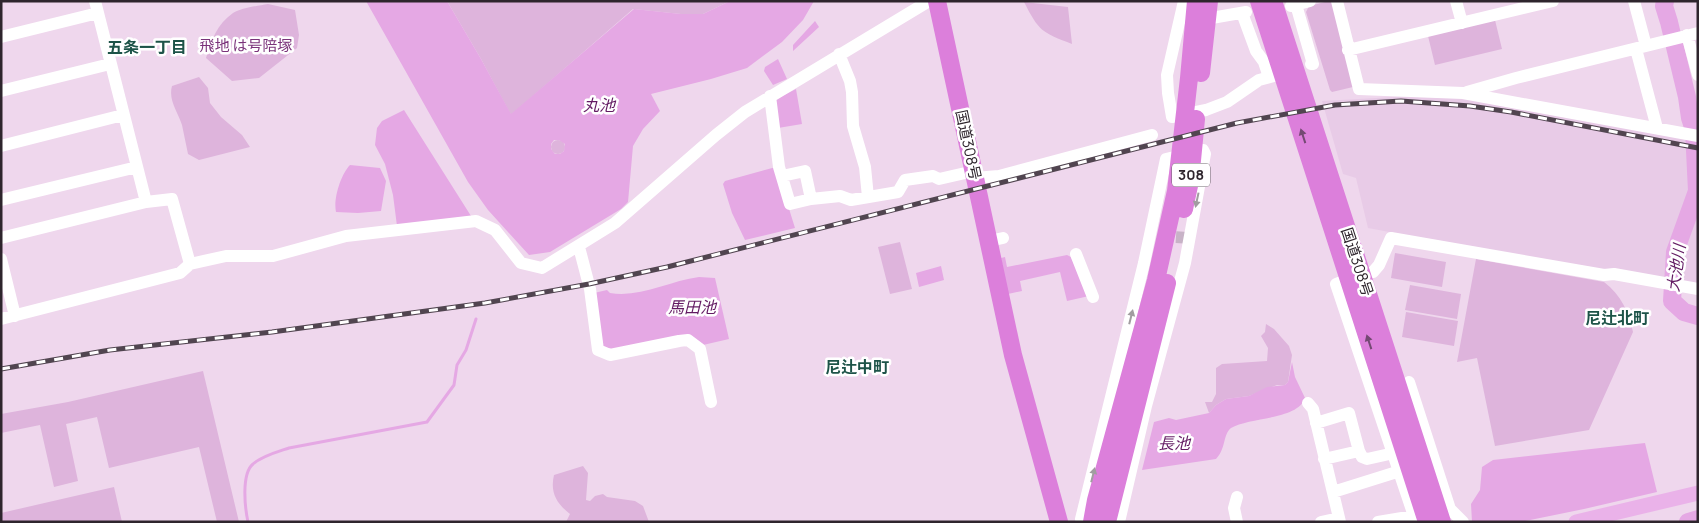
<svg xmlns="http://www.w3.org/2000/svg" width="1699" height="523" font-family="Manrope,'Noto Sans JP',sans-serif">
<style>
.built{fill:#e8cbe7}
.green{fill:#deb4dc}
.water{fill:#e5a8e4;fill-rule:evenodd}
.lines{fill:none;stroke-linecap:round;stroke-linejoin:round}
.stream{stroke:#e5a8e4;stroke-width:3}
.river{stroke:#e5a8e4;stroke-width:18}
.minor-tunnel{stroke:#c8b3c7;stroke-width:12;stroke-dasharray:12 6;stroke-linecap:butt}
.minor{stroke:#fff;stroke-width:12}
.major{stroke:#eab2e9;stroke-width:15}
.highway{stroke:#dc7fdb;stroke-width:18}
.rail-casing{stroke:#514550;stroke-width:5}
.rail{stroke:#fff;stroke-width:3;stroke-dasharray:9;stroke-linecap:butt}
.oneway{fill:#744973}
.oneway2{fill:#a19da0}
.labels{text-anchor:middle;stroke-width:5;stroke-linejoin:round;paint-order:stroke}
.shield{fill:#fff;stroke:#6d666c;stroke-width:1}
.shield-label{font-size:14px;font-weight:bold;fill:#2e252d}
.park-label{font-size:15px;fill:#7a337a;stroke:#fff}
.street-label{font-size:15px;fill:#2e252d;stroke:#fff}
.neighbourhood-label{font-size:16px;font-weight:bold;fill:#1d5348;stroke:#fff}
.water-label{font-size:16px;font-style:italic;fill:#631b63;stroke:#fff}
</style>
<rect width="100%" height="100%" fill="#efd7ed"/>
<!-- built -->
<path class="built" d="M 1395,97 L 1466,98 L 1698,141 L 1698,285 L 1602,272 L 1368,228 L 1356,178 L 1343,174 L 1322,101 Z"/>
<!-- green -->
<path class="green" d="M 447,1 L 730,1 L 703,14 L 681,14 L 633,9 L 511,115 L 481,59 Z
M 1329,1 L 1333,1 L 1353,87 L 1332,92 L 1330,90 L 1306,12 L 1309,6 Z
M 1024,2 L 1068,7 L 1072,44 C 1041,32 1039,31 1024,2 Z
M 268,4 L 295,10 L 299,35 L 297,48 L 259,78 L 232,81 L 206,58 C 211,41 217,24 233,13 C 241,8 257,6 268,4 Z
M 1495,20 L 1502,49 L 1435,65 L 1428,36 Z
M 199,77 L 208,88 L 210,103 L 221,117 L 242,135 L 250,147 L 199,160 L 188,154 C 186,144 184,135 182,125 C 178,112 168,100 172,86 Z
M551 147a7 7 0 1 1 14 0a7 7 0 1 1-14 0Z
M 900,242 L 912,289 L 890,294 L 878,247 Z
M 1395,253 L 1446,262 L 1442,287 L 1391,278 Z
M 1476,259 L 1604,282 C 1621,295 1629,312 1633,332 L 1589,430 L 1495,446 L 1477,358 L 1457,362 Z
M 1410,285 L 1461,294 L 1457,319 L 1405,310 Z
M 1406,312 L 1458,321 L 1454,346 L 1402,337 Z
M 1266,324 L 1274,329 L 1289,346 L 1292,355 L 1288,382 L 1285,385 L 1277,385 L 1249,396 L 1226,399 L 1216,405 L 1209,413 L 1205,402 L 1212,402 L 1216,394 L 1216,368 L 1222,364 L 1267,361 L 1268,348 L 1261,336 L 1265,332 Z
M 203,371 L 239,522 L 217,522 L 199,447 L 109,468 L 97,417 L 66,424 L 78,481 L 54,487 L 40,425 L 1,433 L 1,414 L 68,402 Z
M 583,466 L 588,473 L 586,500 L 590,501 L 595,496 L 603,494 L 607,497 L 635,501 L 643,506 L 649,522 L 566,522 L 570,514 C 556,503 550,492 554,475 Z
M 114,487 L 122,522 L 1,522 L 1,513 Z"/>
<!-- water -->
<path class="water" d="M 366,1 L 447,1 L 481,59 L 511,114 L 634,9 L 681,14 L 703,14 L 730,1 L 814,1 L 803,20 L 782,42 L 747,68 L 711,79 L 651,94 L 660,111 L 643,129 L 633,146 L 628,202 L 621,209 L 550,252 L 529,255 L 488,210 L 468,182 ZM 554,140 L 559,140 L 565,144 L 564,151 L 560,154 L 555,154 L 551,149 L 551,144 Z
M 815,21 L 819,27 L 793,51 L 793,45 Z
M 778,59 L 787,79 L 773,85 L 764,71 L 765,67 Z
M 796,89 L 802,124 L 778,128 L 774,100 Z
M 404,110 L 471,216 L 397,226 L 393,195 L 385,164 L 375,145 L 377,128 L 382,121 Z
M 350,165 L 380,168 L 386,181 L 381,211 L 358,213 L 336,212 C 333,199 341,174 350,165 Z
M 776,167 L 795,228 L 745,240 L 732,213 L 723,184 L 725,181 Z
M 1067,255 L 1071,257 L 1089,296 L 1067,301 L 1060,272 L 1020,281 L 1022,291 L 1008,294 L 1001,258 L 1005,257 L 1007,267 Z
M 941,266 L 944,280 L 919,287 L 916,273 Z
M 699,277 L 715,278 L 729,339 L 703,345 L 610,351 L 600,345 L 594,293 L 607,290 L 610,293 C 640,298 669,281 699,277 Z
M 1292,362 L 1295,377 L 1305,398 C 1298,420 1249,417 1231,428 C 1223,434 1226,449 1216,459 L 1142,470 L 1154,422 L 1169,418 L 1176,420 L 1209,413 L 1216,405 L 1226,399 L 1249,396 L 1267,387 L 1285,385 L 1288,382 Z
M 1645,443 L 1657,492 L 1584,509 L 1520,522 L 1472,522 L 1471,504 L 1480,490 L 1482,467 L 1493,460 Z"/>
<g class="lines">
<!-- stream -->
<path class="stream" d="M 248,522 C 245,508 241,474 253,464 C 262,456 277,452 289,448 L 427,422 L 454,385 L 457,365 L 466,350 L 476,319"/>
<!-- river -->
<path class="river" d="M 1665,1 L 1664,6 L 1669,22 L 1687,97 L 1690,118 L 1694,130 L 1697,191 L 1675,252 L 1672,301 L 1684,312 L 1698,316
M 1688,522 L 1698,519"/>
<!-- minor-tunnel -->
<path class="minor-tunnel" d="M 1158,236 L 1190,238"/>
<!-- minor -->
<path class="minor" d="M 95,1 L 146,202
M 1184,1 L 1167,75 L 1168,93 L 1172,117 L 1206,110 L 1227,102 L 1259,80 L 1274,76
M 1295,1 L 1313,64 L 1311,64
M 1337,1 L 1359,89 L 1463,93 L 1698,136
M 1456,1 L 1462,23
M 1634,1 L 1646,46
M 1291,6 L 1310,1
M 1242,13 L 1256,51 L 1264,62 L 1269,77
M 1200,20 L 1246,12
M 1687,35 L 1698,75
M 1,37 L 98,13
M 1636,49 L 1657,128
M 1348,50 L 1553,1
M 839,54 L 850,81 L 852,92 L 853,126 L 865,167 L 868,197
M 1,91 L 110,64
M 1467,92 L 1516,78 L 1698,33
M 770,96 L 779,167 L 790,204 L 811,199 L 840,196 L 851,200 L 898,192 L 905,180 L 933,176 L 939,179 L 974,171
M 1,146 L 123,115
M 782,176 L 805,171 L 811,199
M 975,178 L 999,176 L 1152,135
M 1,200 L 137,167
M 1,238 L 146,202 L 172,199 L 190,264
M 989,241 L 1003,238
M 579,247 L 590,289 L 598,350 L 610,355 L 679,341 L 688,340 L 700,349 L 711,402
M 1076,254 L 1093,297
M 1,259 L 15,316
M 1373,272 L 1379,265 L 1391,238 L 1604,275 L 1614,274 L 1698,289
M 1341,282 L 1336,284 L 1416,522
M 1,319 L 180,273 L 190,264 L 226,256 L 273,256 L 346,236 L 476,221 L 495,230 L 521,263 L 542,268 L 615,223 L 716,135 L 745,112 L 929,1
M 1409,382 L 1450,509 L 1463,522
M 1308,403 L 1313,409 L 1340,522
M 1316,423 L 1349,413 L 1359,451 L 1324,459
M 1359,451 L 1362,457 L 1367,459 L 1394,453
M 1333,492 L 1400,471
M 1237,497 L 1234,508 L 1237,522
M 1082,522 L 1081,519 L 1144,263 L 1166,159 L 1203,150 L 1205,154 L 1185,263 L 1146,406 L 1119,522
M 1321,522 L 1339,518
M 1378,522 L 1414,516"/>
<!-- major -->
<path class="major" d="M 1576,522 L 1698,493"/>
<!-- highway -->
<path class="highway" d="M 937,1 L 1013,355 L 1059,522
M 1259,1 L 1427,522
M 1273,1 L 1442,522
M 1201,73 L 1209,1
M 1184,209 L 1190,181 L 1196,119
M 1092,522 L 1096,500 L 1156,280 L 1176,191 L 1189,78 L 1196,1
M 1107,522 L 1167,283"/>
<!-- rail casing -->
<g class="rail-casing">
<path id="rail" d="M 1,369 L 110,350 L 272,332 L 485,303 L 589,284 L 667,267 L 1237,123 L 1335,105 L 1401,101 L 1470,106 L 1511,112 L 1698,148"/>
</g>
<!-- rail -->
<use href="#rail" class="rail"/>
</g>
<!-- one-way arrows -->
<defs><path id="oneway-solid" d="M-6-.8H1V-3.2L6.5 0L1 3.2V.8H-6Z" transform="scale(1.25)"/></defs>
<g class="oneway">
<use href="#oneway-solid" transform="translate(1303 136) rotate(-108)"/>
<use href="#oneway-solid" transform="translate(1369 342) rotate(-108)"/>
</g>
<g class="oneway2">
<use href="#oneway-solid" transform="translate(1197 200) rotate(102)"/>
<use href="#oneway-solid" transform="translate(1131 317) rotate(-76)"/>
<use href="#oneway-solid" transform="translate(1093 475) rotate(-76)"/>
</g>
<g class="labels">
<!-- shield labels -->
<rect class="shield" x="1172" y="163.5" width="38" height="23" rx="4"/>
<g class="shield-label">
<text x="1191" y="180">308</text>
</g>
<!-- park labels -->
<g class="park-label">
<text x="246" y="51">飛地 は号陪塚</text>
</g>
<!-- street labels -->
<g class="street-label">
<text transform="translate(968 145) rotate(78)" y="5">国道308号</text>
<text transform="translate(1357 262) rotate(72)" y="5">国道308号</text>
</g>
<!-- neighbourhood labels -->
<g class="neighbourhood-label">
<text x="147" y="53">五条一丁目</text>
<text x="1617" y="324">尼辻北町</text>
<text x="857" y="373">尼辻中町</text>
</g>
<!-- water labels -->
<g class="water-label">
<text x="599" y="111">丸池</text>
<text transform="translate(1676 268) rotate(-82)" y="6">大池川</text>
<text x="692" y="313">馬田池</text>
<text x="1174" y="449">長池</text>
</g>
</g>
<!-- border -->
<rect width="1699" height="523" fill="none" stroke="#2e252d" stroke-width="5"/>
</svg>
